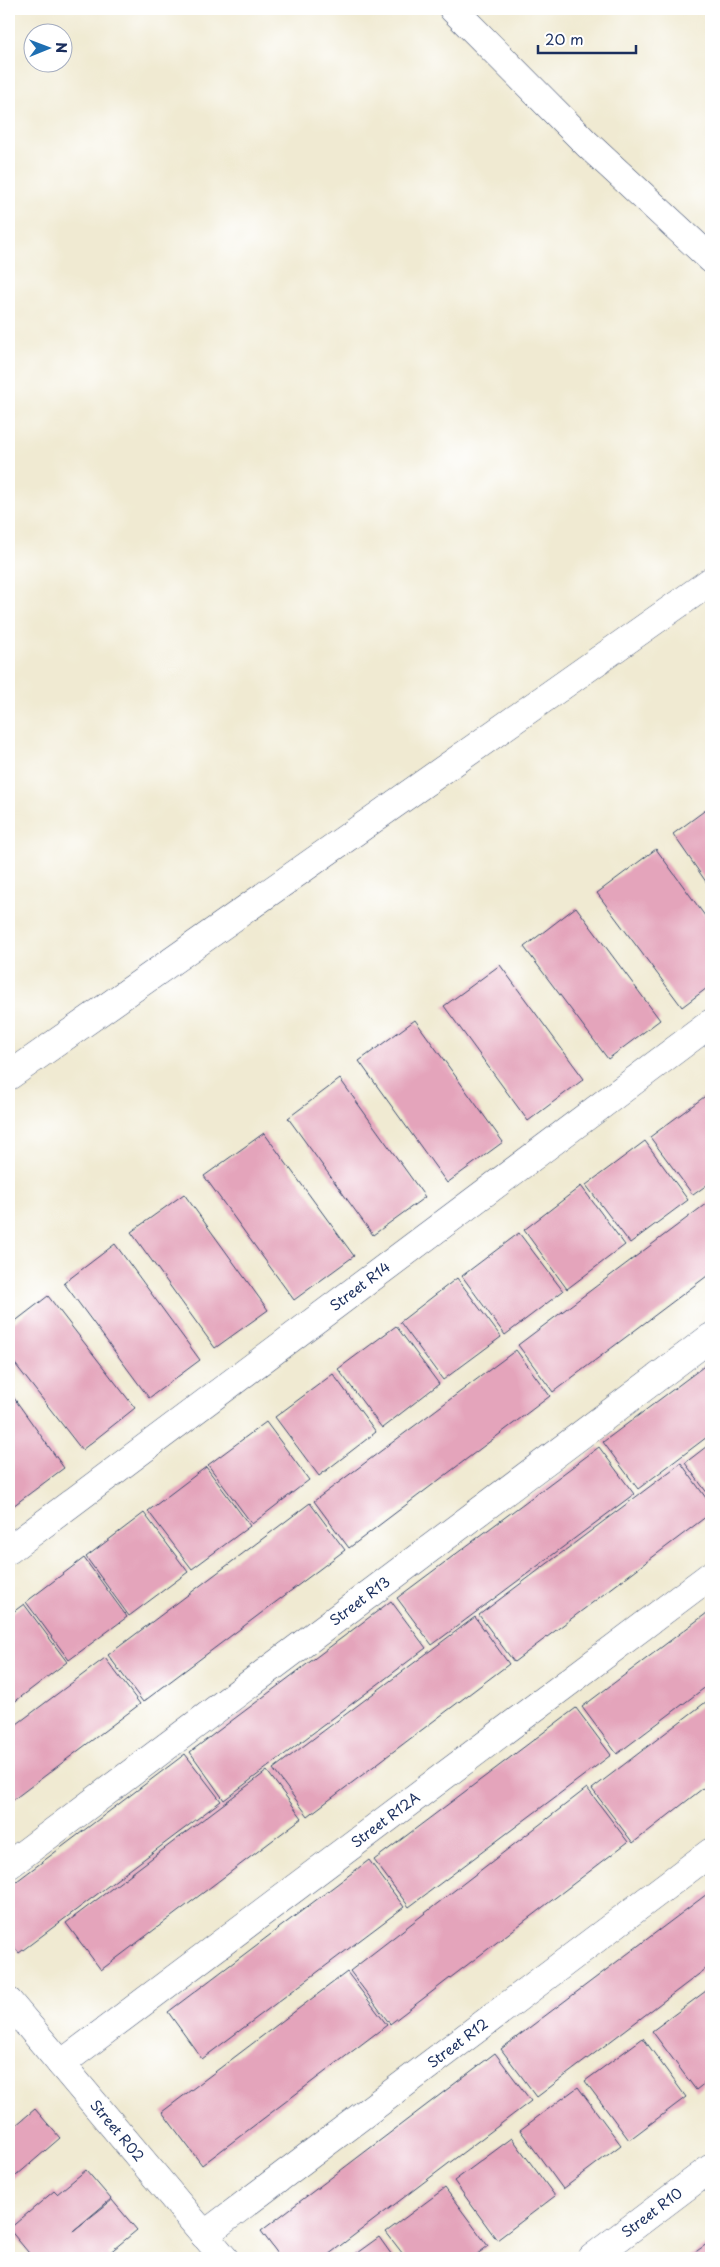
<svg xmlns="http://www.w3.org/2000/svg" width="720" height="2267" font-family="'Playpen Sans',sans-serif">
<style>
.building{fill:#e4a4bb}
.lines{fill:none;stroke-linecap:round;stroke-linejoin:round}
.minor-casing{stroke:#3b4b6f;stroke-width:29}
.minor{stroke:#fff;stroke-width:28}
.labels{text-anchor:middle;stroke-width:4;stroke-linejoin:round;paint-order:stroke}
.street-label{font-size:14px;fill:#1b2f5e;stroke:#fff}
</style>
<rect width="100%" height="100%" fill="#fff"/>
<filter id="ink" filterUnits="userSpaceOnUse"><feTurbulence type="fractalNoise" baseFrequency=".02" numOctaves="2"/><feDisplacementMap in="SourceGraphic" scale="10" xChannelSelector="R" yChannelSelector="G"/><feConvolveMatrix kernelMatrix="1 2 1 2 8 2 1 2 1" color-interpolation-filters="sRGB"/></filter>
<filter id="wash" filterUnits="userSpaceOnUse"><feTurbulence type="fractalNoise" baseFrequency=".0096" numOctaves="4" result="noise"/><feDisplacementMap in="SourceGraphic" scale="20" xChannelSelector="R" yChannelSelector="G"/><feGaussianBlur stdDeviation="1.12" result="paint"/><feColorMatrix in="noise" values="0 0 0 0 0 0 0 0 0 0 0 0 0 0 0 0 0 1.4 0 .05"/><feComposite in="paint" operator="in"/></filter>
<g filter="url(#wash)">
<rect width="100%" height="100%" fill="#f0ead2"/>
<g id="blocks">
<!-- building -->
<path class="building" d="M 711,806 L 711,889 L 673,834 Z
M 656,849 L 711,924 L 711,985 L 682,1007 L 597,893 Z
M 576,907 L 660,1020 L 608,1059 L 524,947 Z
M 500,965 L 584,1079 L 528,1121 L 444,1006 Z
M 415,1020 L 503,1142 L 447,1183 L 359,1061 Z
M 340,1079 L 425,1197 L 373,1235 L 288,1118 Z
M 708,1094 L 711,1098 L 711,1182 L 693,1195 L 650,1137 Z
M 264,1133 L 354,1256 L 294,1300 L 204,1176 Z
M 645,1141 L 688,1200 L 630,1243 L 586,1185 Z
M 581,1186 L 625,1245 L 567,1289 L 524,1230 Z
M 184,1194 L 268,1310 L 215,1348 L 131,1232 Z
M 711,1200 L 711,1273 L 553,1392 L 518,1345 Z
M 519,1233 L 563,1291 L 505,1335 L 462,1276 Z
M 115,1244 L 200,1360 L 149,1398 L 64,1283 Z
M 457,1278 L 501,1337 L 443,1380 L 400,1322 Z
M 48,1296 L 135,1408 L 82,1450 L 9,1356 L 9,1326 Z
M 396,1326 L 439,1384 L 382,1428 L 338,1369 Z
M 516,1350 L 550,1396 L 349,1548 L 314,1501 Z
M 711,1361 L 711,1434 L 638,1489 L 603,1442 Z
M 333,1374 L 376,1432 L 319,1476 L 275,1417 Z
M 9,1391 L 64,1468 L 9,1509 Z
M 266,1422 L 309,1480 L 252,1524 L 208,1465 Z
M 711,1443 L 711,1498 L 685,1463 Z
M 599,1447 L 634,1494 L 432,1645 L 397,1598 Z
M 681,1463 L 711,1505 L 711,1513 L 514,1662 L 479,1615 Z
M 206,1467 L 250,1526 L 192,1569 L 148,1511 Z
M 310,1503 L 345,1550 L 143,1702 L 108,1655 Z
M 144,1513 L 188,1572 L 129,1616 L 86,1557 Z
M 84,1558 L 127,1617 L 69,1660 L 26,1602 Z
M 391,1601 L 426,1648 L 224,1800 L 190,1752 Z
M 24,1604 L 67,1662 L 9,1706 L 9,1615 Z
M 711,1610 L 711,1683 L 617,1754 L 582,1707 Z
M 475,1617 L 509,1664 L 308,1816 L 273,1769 Z
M 105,1658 L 140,1704 L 9,1803 L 9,1730 Z
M 711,1698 L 711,1782 L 633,1843 L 592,1789 Z
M 576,1708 L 611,1755 L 409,1907 L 374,1860 Z
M 185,1754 L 221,1801 L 19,1953 L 9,1940 L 9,1887 Z
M 267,1771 L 302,1818 L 101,1970 L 66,1923 Z
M 587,1788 L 628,1842 L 390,2024 L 350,1971 Z
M 369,1860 L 404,1907 L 202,2059 L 168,2012 Z
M 711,1891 L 711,1965 L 537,2097 L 501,2049 Z
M 347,1972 L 387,2025 L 202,2165 L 162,2112 Z
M 710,1988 L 711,2078 L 696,2090 L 652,2031 Z
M 643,2038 L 686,2097 L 629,2140 L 585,2081 Z
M 495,2053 L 531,2101 L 324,2258 L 281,2258 L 261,2231 Z
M 578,2087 L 621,2145 L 563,2189 L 520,2130 Z
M 35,2109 L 60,2138 L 9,2182 L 9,2131 Z
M 512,2138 L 555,2196 L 497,2240 L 454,2181 Z
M 86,2170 L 111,2199 L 73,2231 L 112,2200 L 137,2230 L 108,2254 L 110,2258 L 33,2258 L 9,2229 L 54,2191 L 57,2194 Z
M 445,2188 L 488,2246 L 472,2258 L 406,2258 L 386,2232 Z
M 379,2237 L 394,2258 L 350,2258 Z
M 711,2241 L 711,2258 L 687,2258 Z"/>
</g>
</g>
<g filter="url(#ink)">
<use href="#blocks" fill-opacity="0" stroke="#3b4b6f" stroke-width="1"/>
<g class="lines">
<!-- minor casing -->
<g class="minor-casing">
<g id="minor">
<path d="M 453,9 L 587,144 L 711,259"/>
<path d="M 9,1076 L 711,581"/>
<path id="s1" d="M 9,1550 L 711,1023"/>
<path id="s2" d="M 9,1865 L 711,1337"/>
<path id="s3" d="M 9,2002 L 224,2258"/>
<path id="s4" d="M 61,2064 L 711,1575"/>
<path id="s5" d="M 204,2235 L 711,1852"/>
<path id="s6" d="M 592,2258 L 711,2168"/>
</g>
</g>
<!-- minor -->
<use href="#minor" class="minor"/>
</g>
</g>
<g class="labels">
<!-- street labels -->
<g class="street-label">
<text dy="5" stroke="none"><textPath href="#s1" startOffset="439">Street R14</textPath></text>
<text dy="5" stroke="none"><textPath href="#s2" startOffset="439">Street R13</textPath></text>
<text dy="5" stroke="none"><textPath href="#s4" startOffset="406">Street R12A</textPath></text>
<text dy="5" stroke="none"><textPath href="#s5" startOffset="318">Street R12</textPath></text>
<text dy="5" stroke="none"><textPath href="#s3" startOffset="168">Street R02</textPath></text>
<text dy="5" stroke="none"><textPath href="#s6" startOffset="75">Street R10</textPath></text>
</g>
</g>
<!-- margin -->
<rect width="720" height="2267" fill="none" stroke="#fff" stroke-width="30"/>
<!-- north arrow -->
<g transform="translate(48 48) rotate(89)"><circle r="24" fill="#ffffff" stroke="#a4acbf"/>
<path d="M0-4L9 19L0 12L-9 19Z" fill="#1f6fb2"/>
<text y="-8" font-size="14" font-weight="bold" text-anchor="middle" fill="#1b2f5e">N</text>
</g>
<!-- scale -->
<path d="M538 45v8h98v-8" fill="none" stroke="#1b2f5e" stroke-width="2.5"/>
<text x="545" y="45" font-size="15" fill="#1b2f5e" stroke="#ffffff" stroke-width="4" paint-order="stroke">20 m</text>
</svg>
